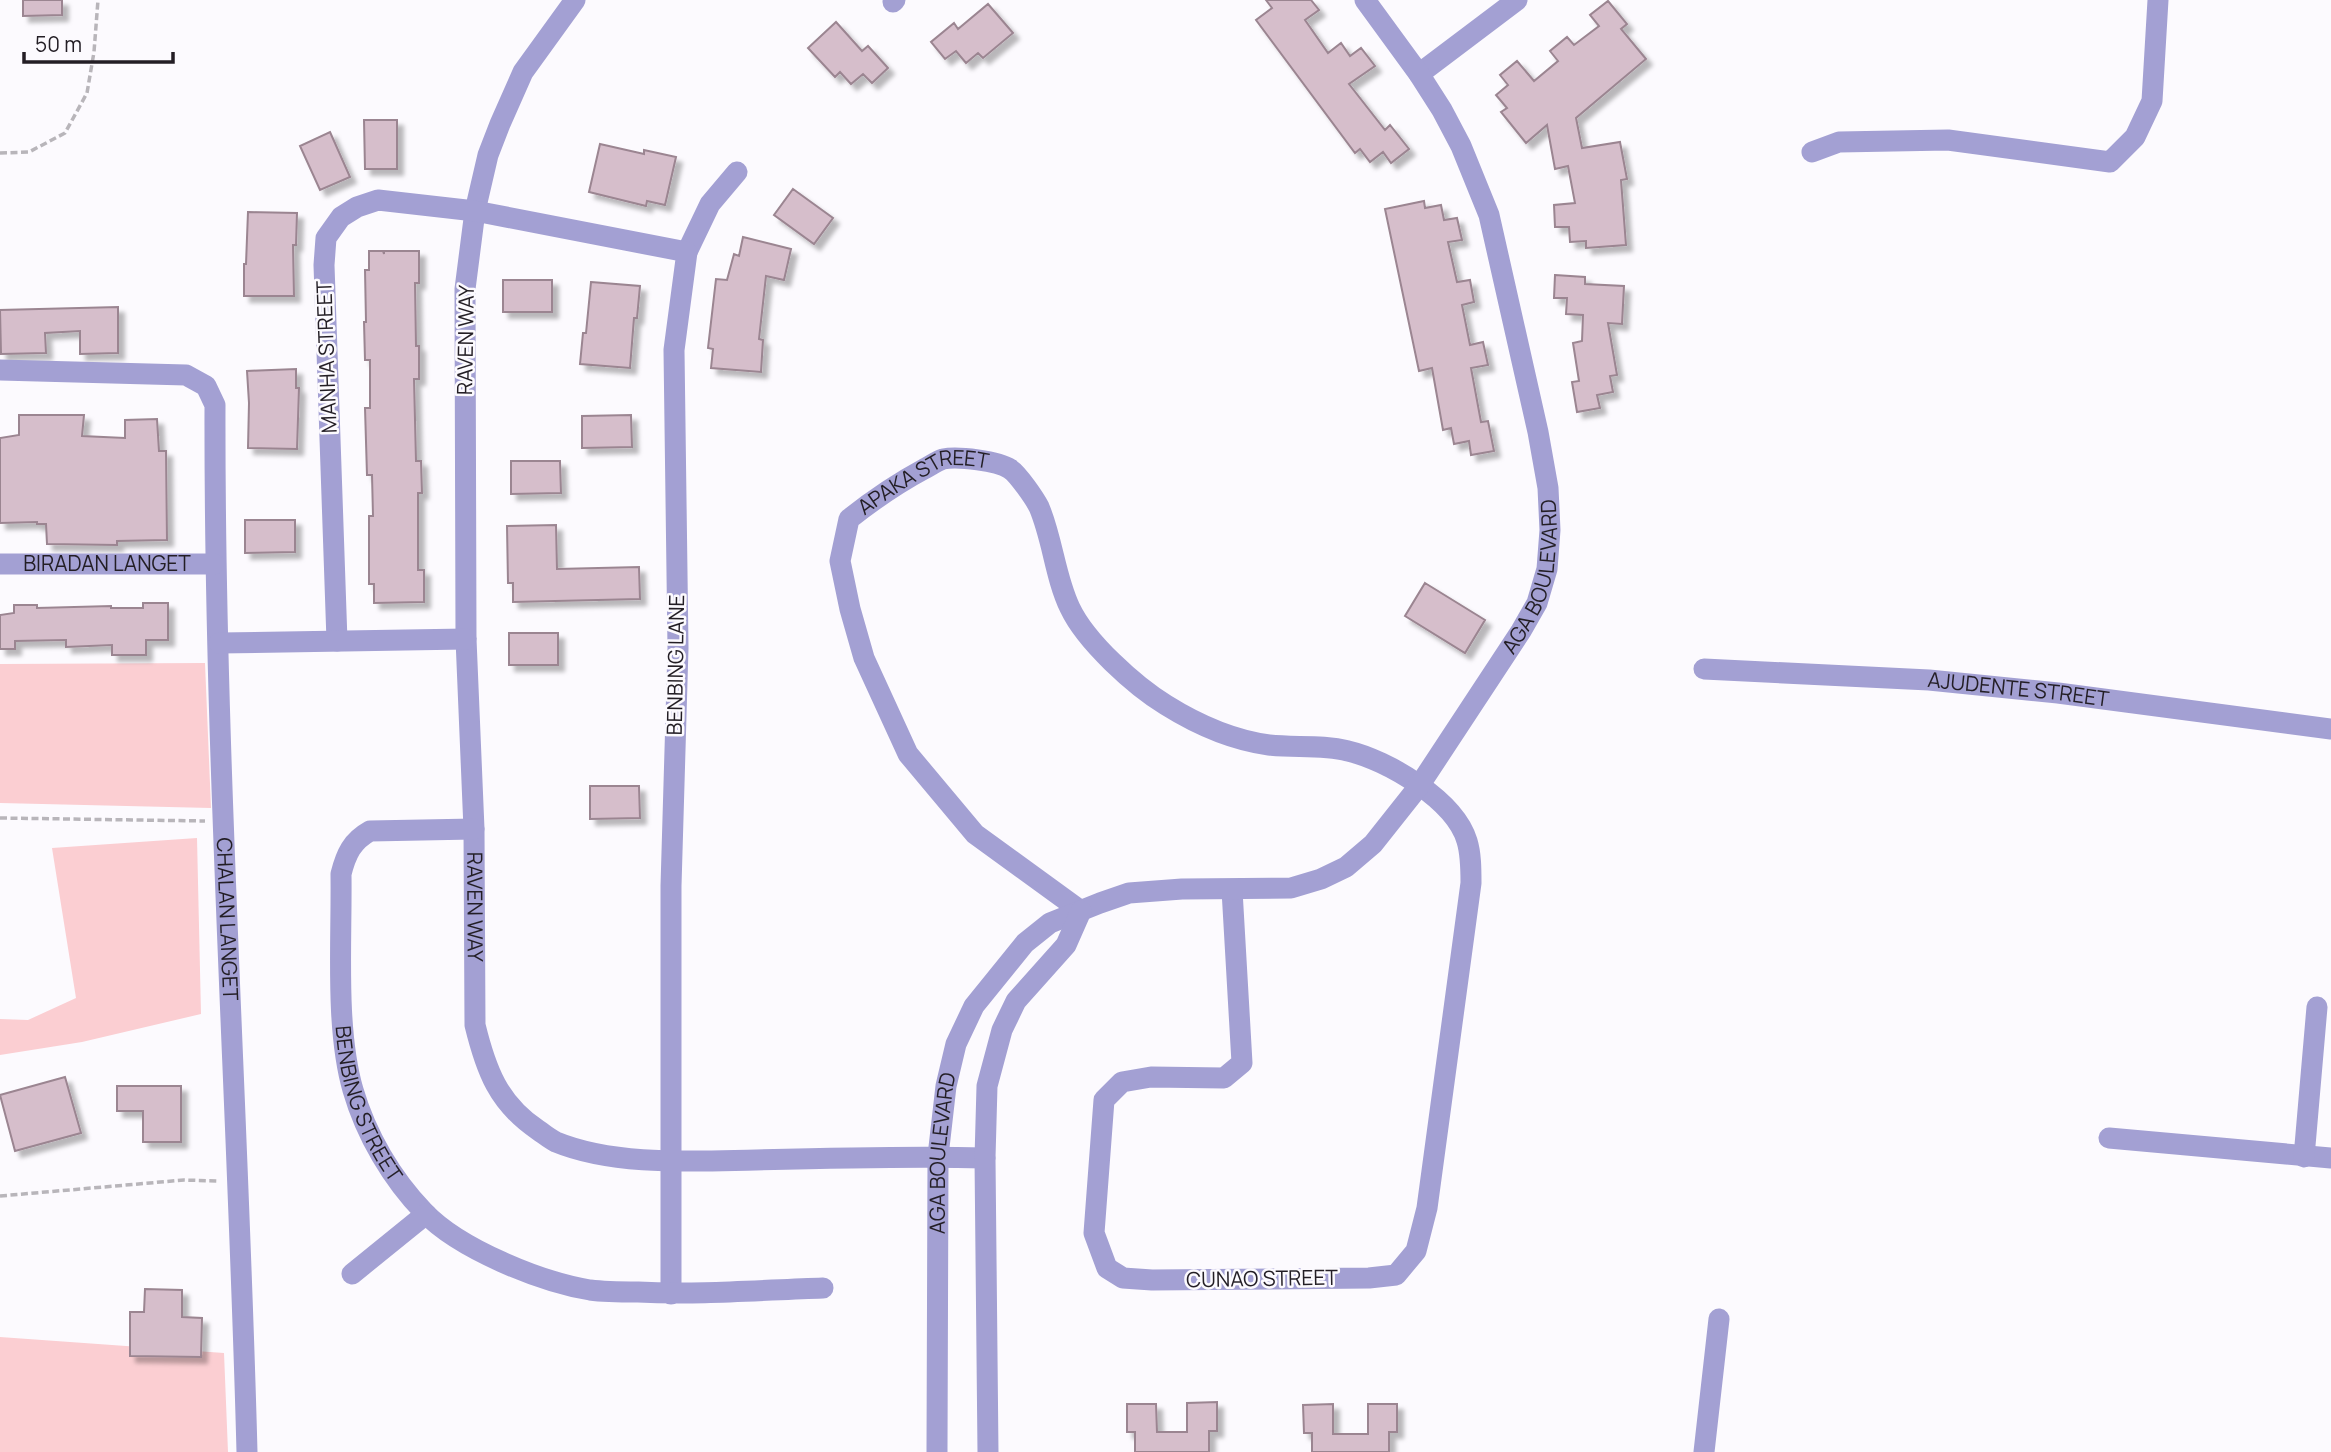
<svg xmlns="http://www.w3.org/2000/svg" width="2331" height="1452" font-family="Manrope,sans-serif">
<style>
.green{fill:#fbced2}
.building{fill:#d6becb;stroke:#9b8591;stroke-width:2;filter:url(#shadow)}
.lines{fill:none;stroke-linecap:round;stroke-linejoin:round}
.path{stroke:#b8b5ba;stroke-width:3.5;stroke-dasharray:7 3.5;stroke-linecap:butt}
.street{stroke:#a3a0d3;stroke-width:21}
.labels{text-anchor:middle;stroke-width:5;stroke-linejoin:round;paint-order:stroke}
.street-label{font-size:21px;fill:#231e25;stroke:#fcfafe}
</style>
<defs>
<filter id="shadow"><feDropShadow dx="6" dy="6" stdDeviation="2" flood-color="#0004"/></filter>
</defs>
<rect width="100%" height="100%" fill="#fcfafe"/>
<!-- green -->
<path class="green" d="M 205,663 L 211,808 L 0,803 L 0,664 Z
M 197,838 L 201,1014 L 82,1042 L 0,1055 L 0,1019 L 28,1020 L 76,998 L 52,848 Z
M 0,1337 L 224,1353 L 228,1452 L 0,1452 Z"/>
<!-- building -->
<path class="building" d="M 23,0 L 62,0 L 62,15 L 23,16 Z
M 1266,0 L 1311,0 L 1319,10 L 1305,20 L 1328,53 L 1341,43 L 1350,56 L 1361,48 L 1375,66 L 1349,84 L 1385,130 L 1390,125 L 1409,149 L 1391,163 L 1383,152 L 1370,162 L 1360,149 L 1355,153 L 1256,20 L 1272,8 Z
M 1608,1 L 1627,24 L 1621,29 L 1646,59 L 1576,118 L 1582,148 L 1620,142 L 1627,179 L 1621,180 L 1626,245 L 1586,248 L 1586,241 L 1570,242 L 1569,227 L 1555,227 L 1554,205 L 1575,203 L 1568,166 L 1555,169 L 1547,125 L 1526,143 L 1501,112 L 1507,108 L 1496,95 L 1508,85 L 1500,75 L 1517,61 L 1534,81 L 1558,61 L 1550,51 L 1567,37 L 1574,45 L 1599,26 L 1590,15 Z
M 988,4 L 1013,33 L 983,58 L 978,53 L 966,63 L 956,51 L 945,59 L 931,42 L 954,23 L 958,29 Z
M 836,22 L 862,51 L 868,46 L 888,68 L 872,83 L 863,74 L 851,84 L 840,72 L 835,77 L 808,48 Z
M 364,120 L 397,120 L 397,169 L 365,169 Z
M 330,132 L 350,177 L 320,190 L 300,146 Z
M 600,144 L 644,154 L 644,150 L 676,157 L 665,205 L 647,201 L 646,206 L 589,192 Z
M 793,189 L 833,218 L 814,244 L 774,215 Z
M 1424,201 L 1425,208 L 1441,205 L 1444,220 L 1457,218 L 1462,240 L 1448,242 L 1457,282 L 1470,280 L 1474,302 L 1462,305 L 1470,345 L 1483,342 L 1488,365 L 1471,368 L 1481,422 L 1488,421 L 1494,451 L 1471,455 L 1469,441 L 1454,444 L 1451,428 L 1443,430 L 1432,368 L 1419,371 L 1385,209 Z
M 248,212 L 297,213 L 296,245 L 293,245 L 294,296 L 244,296 L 244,264 L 246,264 Z
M 743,237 L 791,249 L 784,280 L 766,276 L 759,339 L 763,340 L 761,372 L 711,368 L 713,349 L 708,348 L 716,279 L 727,280 L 734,254 L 739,256 Z
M 369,251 L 383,251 L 384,254 L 384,251 L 419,251 L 419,283 L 415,283 L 416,346 L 419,346 L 419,379 L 414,379 L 416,461 L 421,461 L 422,493 L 418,493 L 418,570 L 424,570 L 424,602 L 374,603 L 374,584 L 369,584 L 369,516 L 373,516 L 372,475 L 367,475 L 365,408 L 370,408 L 370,360 L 365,360 L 364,322 L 366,322 L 365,270 L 369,270 Z
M 1555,275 L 1585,277 L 1585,284 L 1624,286 L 1622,324 L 1608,323 L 1617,375 L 1610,376 L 1613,392 L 1597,395 L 1600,408 L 1577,412 L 1572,382 L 1579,381 L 1573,343 L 1582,341 L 1583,315 L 1566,314 L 1567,298 L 1554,298 Z
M 503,280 L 552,280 L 552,312 L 503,312 Z
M 591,282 L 640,286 L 637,318 L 634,318 L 630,368 L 580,364 L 583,333 L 586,333 Z
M 118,307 L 118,353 L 80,354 L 80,331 L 45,333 L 46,353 L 1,354 L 0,310 Z
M 296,369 L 296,388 L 299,388 L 297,449 L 248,448 L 249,403 L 247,371 Z
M 19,415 L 84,415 L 82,436 L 125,438 L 125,420 L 157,419 L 159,451 L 166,451 L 167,540 L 117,541 L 117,545 L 47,544 L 46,524 L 37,524 L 37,522 L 0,523 L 0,438 L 19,435 Z
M 631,415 L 632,447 L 582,448 L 582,416 Z
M 511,461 L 560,461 L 561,493 L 511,494 Z
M 245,520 L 295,520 L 295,552 L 245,553 Z
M 556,525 L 557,569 L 639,567 L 640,599 L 513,602 L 513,583 L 508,583 L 507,526 Z
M 1425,583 L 1485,620 L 1465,653 L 1405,616 Z
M 143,603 L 168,603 L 168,640 L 146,640 L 146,655 L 112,655 L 112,645 L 66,647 L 66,640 L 15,641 L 15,649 L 0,649 L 0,615 L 14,613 L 14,605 L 37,605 L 37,608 L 111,606 L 111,608 L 143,608 Z
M 509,633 L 558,633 L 558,665 L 509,665 Z
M 590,786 L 639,786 L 640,818 L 590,819 Z
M 65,1077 L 81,1133 L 15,1151 L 0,1095 Z
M 117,1086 L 181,1086 L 181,1142 L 143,1142 L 143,1111 L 117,1111 Z
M 145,1289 L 182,1290 L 182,1317 L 202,1318 L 201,1357 L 130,1356 L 130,1312 L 144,1312 Z
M 1217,1402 L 1217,1431 L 1209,1431 L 1209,1452 L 1135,1452 L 1135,1432 L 1127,1432 L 1127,1404 L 1156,1404 L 1157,1432 L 1187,1432 L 1187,1403 Z
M 1333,1404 L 1333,1434 L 1368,1434 L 1368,1404 L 1397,1404 L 1397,1432 L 1389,1432 L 1389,1452 L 1312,1452 L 1312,1433 L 1304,1433 L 1303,1405 Z"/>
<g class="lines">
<!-- path -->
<path class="path" d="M 0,153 L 29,152 L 65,133 L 87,93 L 94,52 L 98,0
M 0,818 L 205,821
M 0,1196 L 184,1180 L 218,1181"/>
<!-- street -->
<g class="street">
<path id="s1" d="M 575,0 L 523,72 L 500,124 L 488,155 L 475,211 L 465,289 L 466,639 L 474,829 L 475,1025 C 486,1070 498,1103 538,1130 C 544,1134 550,1139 556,1142 C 614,1166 694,1161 756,1160 C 832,1158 908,1156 985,1158"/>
<path d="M 893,2 L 895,0"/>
<path d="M 1419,74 L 1517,0"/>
<path d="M 1812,152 L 1839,142 L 1948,140 L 2110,162 L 2135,137 L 2152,101 L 2158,0"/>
<path d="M 687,252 L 710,204 L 737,172"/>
<path id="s2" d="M 0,370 L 186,375 L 206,386 L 215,405 C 214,754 238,1103 247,1452"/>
<path id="s3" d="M 0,564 L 214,564"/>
<path d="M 337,641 L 324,265 L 326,238 L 341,217 L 357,207 L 378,200 L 475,211 L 687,252 L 674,350 L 678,648 L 671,886 L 671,1294"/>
<path d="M 219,643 L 466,639"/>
<path id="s4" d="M 1704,669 L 1929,680 L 2058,693 L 2331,729"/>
<path id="s5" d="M 474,829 L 370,831 C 352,841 346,854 341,874 C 342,940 335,1028 353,1090 C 366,1135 392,1179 424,1212 C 459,1249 541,1282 590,1290 C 605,1292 622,1292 638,1292 C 699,1295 761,1290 823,1288"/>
<path id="s6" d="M 1081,911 L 975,834 L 908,754 L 864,658 L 850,609 L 840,561 L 849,519 C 873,500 898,483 924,469 C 930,466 937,461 943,459 C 958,456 998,461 1010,469 C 1018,474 1035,499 1039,507 C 1053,540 1055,577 1070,608 C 1086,642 1135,686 1166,705 C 1198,725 1232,740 1269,745 C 1295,748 1322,744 1348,751 C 1387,760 1455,800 1467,841 C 1471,854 1471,869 1471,883 L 1427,1208 L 1416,1251 L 1396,1275 L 1369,1278 L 1152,1280 L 1123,1278 L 1107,1268 L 1094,1233 L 1104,1100 L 1122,1082 L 1151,1077 L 1224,1078 L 1242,1063 L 1232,890"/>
<path d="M 2109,1138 L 2331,1158"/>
<path d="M 2304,1157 L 2317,1007"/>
<path d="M 352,1274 L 426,1214"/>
<path id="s7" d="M 937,1452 L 938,1156 L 946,1086 L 956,1044 L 974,1006 L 1025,943 L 1050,923 L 1100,903 L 1129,893 L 1182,889 L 1291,888 L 1321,879 L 1346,867 L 1373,844 L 1419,786 L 1521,631 L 1537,603 L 1547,569 L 1550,530 L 1548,488 L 1538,432 L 1489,215 L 1461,146 L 1442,110 L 1419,74 L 1365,0"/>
<path d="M 988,1452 L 985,1158 L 987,1086 L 1002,1030 L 1016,1001 L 1066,945 L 1081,911"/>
<path d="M 1704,1452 L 1719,1319"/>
</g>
</g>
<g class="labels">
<!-- street labels -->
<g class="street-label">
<text transform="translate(466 340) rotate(-89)" y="7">RAVEN WAY</text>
<text transform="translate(327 357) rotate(-92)" y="7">MANHA STREET</text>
<text dy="7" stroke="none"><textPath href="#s6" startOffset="570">APAKA STREET</textPath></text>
<text dy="7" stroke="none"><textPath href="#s3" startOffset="107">BIRADAN LANGET</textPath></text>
<text dy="7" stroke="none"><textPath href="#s7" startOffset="1222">AGA BOULEVARD</textPath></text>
<text transform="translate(676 665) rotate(-89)" y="7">BENBING LANE</text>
<text dy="7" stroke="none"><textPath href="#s4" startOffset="315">AJUDENTE STREET</textPath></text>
<text dy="7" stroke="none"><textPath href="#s1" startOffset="933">RAVEN WAY</textPath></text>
<text dy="7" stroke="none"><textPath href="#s2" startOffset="744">CHALAN LANGET</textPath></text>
<text dy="7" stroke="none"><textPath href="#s5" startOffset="392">BENBING STREET</textPath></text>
<text dy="7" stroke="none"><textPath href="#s7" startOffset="299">AGA BOULEVARD</textPath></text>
<text transform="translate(1262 1279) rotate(-1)" y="7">CUNAO STREET</text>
</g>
</g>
<!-- scale -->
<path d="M24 52v10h149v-10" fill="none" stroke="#231e25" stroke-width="3.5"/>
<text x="35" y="52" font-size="21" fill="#231e25" stroke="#fcfafe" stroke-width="5" paint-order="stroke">50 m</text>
</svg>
